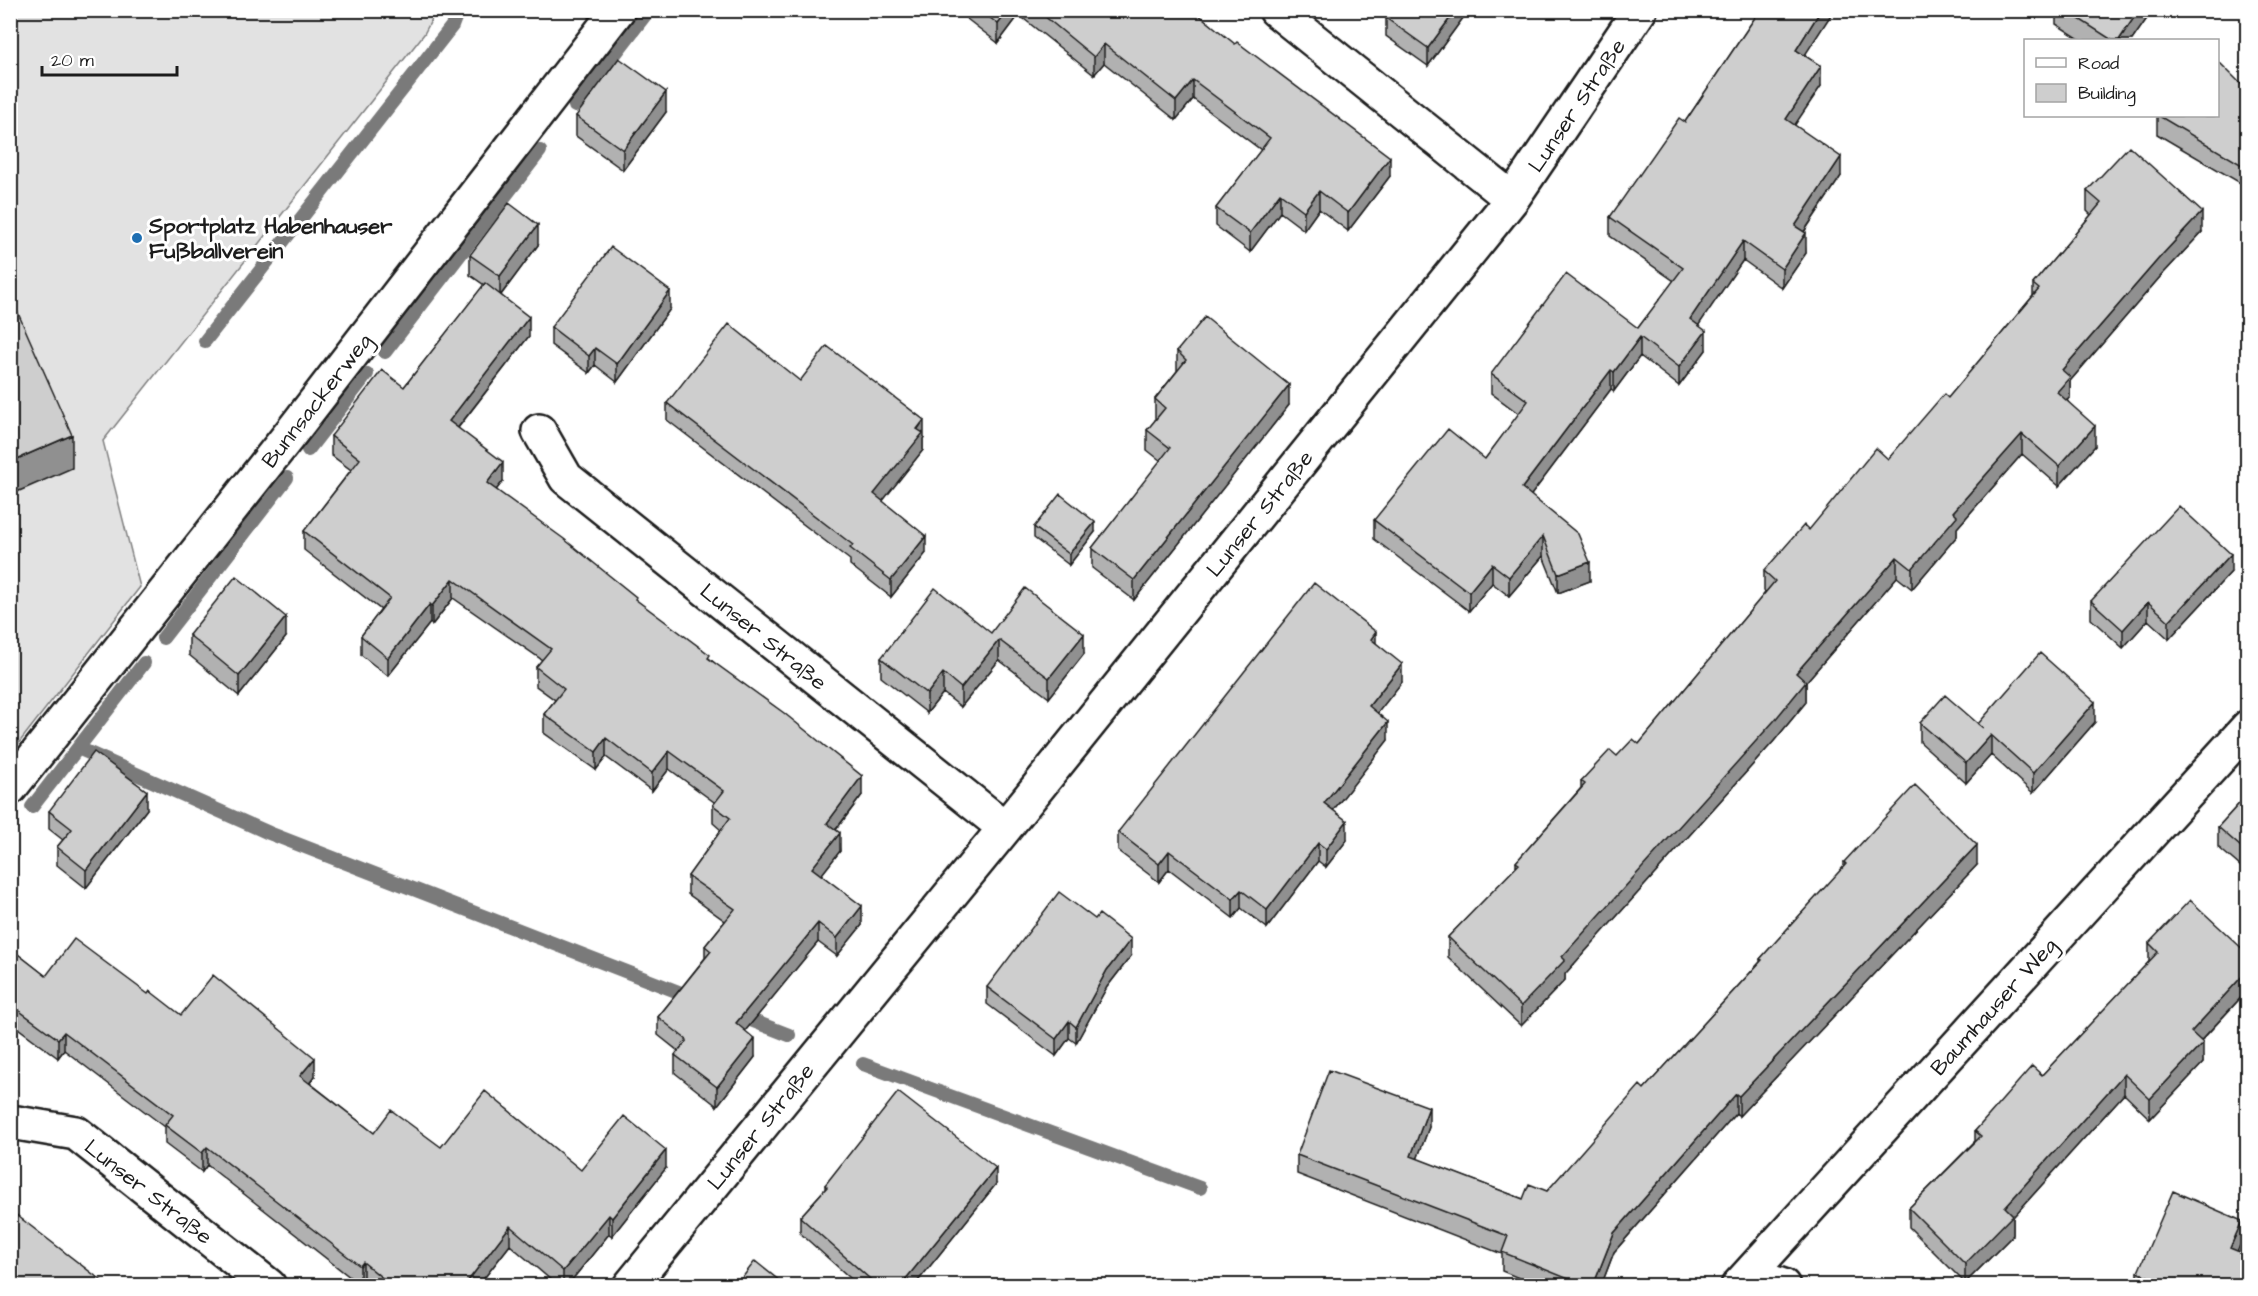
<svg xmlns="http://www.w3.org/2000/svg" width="2258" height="1296" font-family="'Architects Daughter',sans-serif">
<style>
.garden{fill:#e2e2e2;stroke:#7f7f7f;stroke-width:1.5}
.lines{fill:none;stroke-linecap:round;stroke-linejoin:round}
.stream{stroke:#7a7a7a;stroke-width:14}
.minor-casing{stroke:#1c1c1c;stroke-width:38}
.minor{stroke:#fff;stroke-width:33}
.wall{fill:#b1b1b1;stroke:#1c1c1c;stroke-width:1.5}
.shaded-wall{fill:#909090;stroke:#1c1c1c;stroke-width:1.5}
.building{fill:#cecece;stroke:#1c1c1c;stroke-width:1.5}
.poi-dot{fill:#1f6fb2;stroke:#fff;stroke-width:2}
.labels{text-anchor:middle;stroke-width:6;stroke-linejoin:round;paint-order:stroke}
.street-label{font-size:22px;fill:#1c1c1c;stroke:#fff}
.poi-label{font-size:22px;font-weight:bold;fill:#1c1c1c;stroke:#fff;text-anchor:start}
</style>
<rect width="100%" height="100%" fill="#fff"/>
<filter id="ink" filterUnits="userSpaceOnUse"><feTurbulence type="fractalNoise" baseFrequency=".0167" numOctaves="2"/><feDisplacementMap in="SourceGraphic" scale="12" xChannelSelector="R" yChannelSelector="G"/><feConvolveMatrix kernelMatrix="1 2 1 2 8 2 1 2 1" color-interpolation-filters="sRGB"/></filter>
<g filter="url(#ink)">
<!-- garden -->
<path class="garden" d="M 11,11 L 436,11 L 424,34 L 103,441 L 140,587 L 11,753 Z"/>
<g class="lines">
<!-- stream -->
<path class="stream" d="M 575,106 L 649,10
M 205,341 L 452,26 L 458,10
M 385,352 L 540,151
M 308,450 L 367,374
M 163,638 L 287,478
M 78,748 L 269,833 L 694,998
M 32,807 L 144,663
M 738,1015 L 789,1035
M 863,1064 L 1200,1188"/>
<!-- minor casing -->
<g class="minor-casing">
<path id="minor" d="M 1276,10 L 1512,199
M 539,431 L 566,478 L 1005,828
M 10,788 L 294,429 L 618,10
M 17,1123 L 76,1133 L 269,1286
M 1749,1274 L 1783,1286
M 630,1286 L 1005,828 L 1512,199 L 1640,10
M 1738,1286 L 2248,727"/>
</g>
<!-- minor -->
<use href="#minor" class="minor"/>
</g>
<!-- wall -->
<path class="wall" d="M 734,10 L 746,10 L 742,17 Z
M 967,10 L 1193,10 L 1390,176 L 1348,231 L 1319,209 L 1304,230 L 1280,212 L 1250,252 L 1216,226 L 1216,208 L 1261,150 L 1193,99 L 1176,120 L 1104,63 L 1094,75 L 1019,15 L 998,43 L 967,19 Z
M 1463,10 L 1463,18 L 1428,66 L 1386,36 L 1386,18 Z
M 1760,10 L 1834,10 L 1804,55 L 1821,86 L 1794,125 L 1841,176 L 1804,232 L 1806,253 L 1782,288 L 1743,260 L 1698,325 L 1706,350 L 1679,386 L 1640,356 L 1614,391 L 1611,389 L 1531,495 L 1590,581 L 1558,593 L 1543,556 L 1509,596 L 1492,583 L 1469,611 L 1374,539 L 1374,520 L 1485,459 L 1519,414 L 1491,393 L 1491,374 L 1638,328 L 1674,281 L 1610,236 L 1610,217 L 1685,122 Z
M 2056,10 L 2148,10 L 2148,17 L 2132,40 L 2081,40 L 2056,24 Z
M 2247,90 L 2247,187 L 2157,134 L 2157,116 L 2217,116 Z
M 666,112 L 623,170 L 576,136 L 576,116 Z
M 2087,191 L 2202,232 L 2160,277 L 2070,381 L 2070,397 L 2067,400 L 2095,446 L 2059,486 L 2022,454 L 1957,528 L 1957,536 L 1912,589 L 1897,577 L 1806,682 L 1806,702 L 1774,741 L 1565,974 L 1565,980 L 1521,1026 L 1448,957 L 1448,937 L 1516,868 L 1516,862 L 1581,788 L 1581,781 L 1617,756 L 1639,744 L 1766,592 L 1764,591 L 1764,571 L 1809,530 L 1888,459 L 1948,398 L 2033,296 L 2033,284 L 2091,215 L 2087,211 Z
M 538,245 L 501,295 L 529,336 L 458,428 L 503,481 L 496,490 L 710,659 L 862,795 L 836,830 L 840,851 L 821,875 L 862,925 L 837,956 L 818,942 L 745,1031 L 755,1057 L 717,1106 L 675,1073 L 675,1055 L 678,1051 L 658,1035 L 658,1017 L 705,958 L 705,946 L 725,921 L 688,894 L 688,876 L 721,830 L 713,823 L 713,805 L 714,802 L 669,769 L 652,791 L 606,757 L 596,770 L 544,733 L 544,714 L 555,700 L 536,686 L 536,667 L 542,660 L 453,598 L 432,625 L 430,623 L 388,676 L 361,655 L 361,636 L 381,610 L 304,550 L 304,531 L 351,470 L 331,455 L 331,436 L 404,387 L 484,285 L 470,275 L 470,255 Z
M 670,309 L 617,382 L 595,365 L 589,373 L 551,345 L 551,327 Z
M 1177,351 L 1289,405 L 1134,600 L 1092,568 L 1092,548 L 1161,461 L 1147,450 L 1147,430 L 1156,420 L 1155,419 L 1155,399 L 1177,371 Z
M 667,403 L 924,437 L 923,439 L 923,450 L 882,501 L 926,553 L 891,597 L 850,565 L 850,560 L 667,420 Z
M 1034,527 L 1095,532 L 1069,565 L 1034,538 Z
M 2231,572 L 2169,639 L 2148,620 L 2123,648 L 2091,619 L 2091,601 Z
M 991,633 L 1084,654 L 1049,698 L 999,660 L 961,707 L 943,693 L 927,713 L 881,677 L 881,658 Z
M 189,635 L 286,637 L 239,696 L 189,655 Z
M 1376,644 L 1402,682 L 1377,713 L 1388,740 L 1333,810 L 1347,840 L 1326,867 L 1318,861 L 1267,928 L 1241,908 L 1233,918 L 1169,869 L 1159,882 L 1118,851 L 1118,832 Z
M 2095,722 L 2033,793 L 1991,755 L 1966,783 L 1920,742 L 1920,723 L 1978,724 Z
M 2247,795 L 2247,872 L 2218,847 L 2218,827 Z
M 147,809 L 86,888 L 57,865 L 57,847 L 63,840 L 49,829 L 49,811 Z
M 1844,862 L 1977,865 L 1739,1116 L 1736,1113 L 1614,1252 L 1601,1286 L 1538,1286 L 1502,1271 L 1502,1254 L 1297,1174 L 1297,1155 L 1429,1127 L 1417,1159 L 1523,1199 L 1547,1191 L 1644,1089 L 1760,962 L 1760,959 L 1844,867 Z
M 2149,943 L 2247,991 L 2201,1041 L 2203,1063 L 2150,1119 L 2124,1094 L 2013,1217 L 2013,1235 L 1965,1283 L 1909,1227 L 1909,1208 L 1975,1141 L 1975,1131 L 2042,1075 L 2149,962 Z
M 10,948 L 46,976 L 148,994 L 181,1015 L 315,1076 L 310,1083 L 374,1133 L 441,1147 L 581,1170 L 666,1168 L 612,1236 L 609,1234 L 567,1286 L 558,1286 L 510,1245 L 478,1286 L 369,1286 L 363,1281 L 360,1285 L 207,1165 L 202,1172 L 165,1144 L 165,1127 L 64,1050 L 58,1058 L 10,1022 Z
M 1131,956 L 1107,987 L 1076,1043 L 1069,1038 L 1056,1056 L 987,1004 L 987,987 Z
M 996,1184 L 914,1286 L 859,1286 L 800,1233 L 800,1217 L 825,1189 L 825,1185 Z
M 2242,1241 L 2237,1251 L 2247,1286 L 2138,1286 L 2138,1272 Z"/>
<!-- shaded-wall -->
<path class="shaded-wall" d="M 742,10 L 746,10 L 742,17 Z
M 1009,10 L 1019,10 L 1019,15 L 998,43 L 998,24 Z
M 1456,10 L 1463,10 L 1463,18 L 1428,66 L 1428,48 Z
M 1821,10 L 1834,10 L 1796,69 L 1796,50 Z
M 2139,10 L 2148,10 L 2148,17 L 2132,40 L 2119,40 Z
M 1104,44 L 1104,63 L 1094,75 L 1094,57 Z
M 1821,66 L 1821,86 L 1786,138 L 1786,119 Z
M 1193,80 L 1193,99 L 1176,120 L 1176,101 Z
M 666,92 L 666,112 L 623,170 L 623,150 Z
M 1390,157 L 1390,176 L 1348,231 L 1348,213 Z
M 1841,157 L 1841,176 L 1795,245 L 1795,226 Z
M 1319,191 L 1319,209 L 1304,230 L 1304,211 Z
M 1280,193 L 1280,212 L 1250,252 L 1250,233 Z
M 2202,212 L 2202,232 L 2160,277 L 2070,381 L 2070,397 L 2057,412 L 2057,392 L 2062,370 L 2160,257 Z
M 538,225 L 538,245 L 500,296 L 500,276 Z
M 1806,233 L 1806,253 L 1782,288 L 1782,269 Z
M 1743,241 L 1743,260 L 1690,338 L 1690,319 Z
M 670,291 L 670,309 L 617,382 L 617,364 Z
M 529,317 L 529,336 L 449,439 L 449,421 Z
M 1706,331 L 1706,350 L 1679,386 L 1679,367 Z
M 1640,337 L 1640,356 L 1614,391 L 1614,372 Z
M 595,348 L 595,365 L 589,373 L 589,356 Z
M 1611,370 L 1611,389 L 1522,507 L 1522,488 Z
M 1289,385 L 1289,405 L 1134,600 L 1134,580 Z
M 924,420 L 924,437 L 923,439 L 923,450 L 874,512 L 874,494 Z
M 2095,426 L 2095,446 L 2059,486 L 2059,466 Z
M 2022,434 L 2022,454 L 1957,528 L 1957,536 L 1912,589 L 1912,569 L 1953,512 Z
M 72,435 L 72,468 L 10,495 L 10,462 Z
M 503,462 L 503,481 L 487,502 L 487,483 Z
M 1095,522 L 1095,532 L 1069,565 L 1069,554 Z
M 926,536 L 926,553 L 891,597 L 891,580 Z
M 1543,536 L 1543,556 L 1509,596 L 1509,577 Z
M 2231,554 L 2231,572 L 2169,639 L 2169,621 Z
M 1897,557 L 1897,577 L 1806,682 L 1806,702 L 1774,741 L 1565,974 L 1565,980 L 1521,1026 L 1521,1006 L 1796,673 Z
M 1590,562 L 1590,581 L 1558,593 L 1558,574 Z
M 1492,564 L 1492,583 L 1469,611 L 1469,592 Z
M 453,579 L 453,598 L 432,625 L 432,606 Z
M 2148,602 L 2148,620 L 2123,648 L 2123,630 Z
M 430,604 L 430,623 L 388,676 L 388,658 Z
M 286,617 L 286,637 L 239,696 L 239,676 Z
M 1376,632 L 1376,650 L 1371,639 Z
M 1084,634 L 1084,654 L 1049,698 L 1049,678 Z
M 999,640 L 999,660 L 961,707 L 961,688 Z
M 1402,664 L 1402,682 L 1369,724 L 1369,706 Z
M 943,673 L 943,693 L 927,713 L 927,694 Z
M 2095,702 L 2095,722 L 2033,793 L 2033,773 Z
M 1388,722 L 1388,740 L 1324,822 L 1324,803 Z
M 1991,735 L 1991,755 L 1966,783 L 1966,763 Z
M 606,738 L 606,757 L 596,770 L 596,752 Z
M 669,751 L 669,769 L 652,791 L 652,773 Z
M 862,776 L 862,795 L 827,841 L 827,823 Z
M 147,791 L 147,809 L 86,888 L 86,870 Z
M 1347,821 L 1347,840 L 1326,867 L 1326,849 Z
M 840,833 L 840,851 L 812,887 L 812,868 Z
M 1318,843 L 1318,861 L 1267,928 L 1267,910 Z
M 1977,845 L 1977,865 L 1739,1116 L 1739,1096 Z
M 1169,851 L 1169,869 L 1159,882 L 1159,864 Z
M 1241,890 L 1241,908 L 1233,918 L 1233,899 Z
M 862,906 L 862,925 L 837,956 L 837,938 Z
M 818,923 L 818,942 L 736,1042 L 736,1023 Z
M 1131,939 L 1131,956 L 1107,987 L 1076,1043 L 1076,1027 L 1107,970 Z
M 2247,971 L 2247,991 L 2191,1051 L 2191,1032 Z
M 1069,1021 L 1069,1038 L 1056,1056 L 1056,1039 Z
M 64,1032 L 64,1050 L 58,1058 L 58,1039 Z
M 755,1039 L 755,1057 L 717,1106 L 717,1087 Z
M 2203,1043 L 2203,1063 L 2150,1119 L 2150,1099 Z
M 315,1058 L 315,1076 L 300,1095 L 300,1076 Z
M 2124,1074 L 2124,1094 L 2013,1217 L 2013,1235 L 1965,1283 L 1965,1264 L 2005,1207 Z
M 1736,1094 L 1736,1113 L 1614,1252 L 1601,1286 L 1593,1286 L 1614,1233 Z
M 1429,1107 L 1429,1127 L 1411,1176 L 1411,1156 Z
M 207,1147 L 207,1165 L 202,1172 L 202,1153 Z
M 666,1150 L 666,1168 L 612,1236 L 612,1218 Z
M 996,1168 L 996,1184 L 914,1286 L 900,1286 Z
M 609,1215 L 609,1234 L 567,1286 L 563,1286 L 563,1271 Z
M 2242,1221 L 2242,1241 L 2230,1268 L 2230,1248 Z
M 510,1226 L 510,1245 L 478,1286 L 464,1286 Z
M 363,1262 L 363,1281 L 360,1285 L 360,1266 Z"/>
<!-- building -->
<path class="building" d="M 980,10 L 1009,10 L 998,24 Z
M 1037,10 L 1193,10 L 1235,44 L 1237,42 L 1390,157 L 1348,213 L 1319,191 L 1304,211 L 1280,193 L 1250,233 L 1216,208 L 1270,138 L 1193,80 L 1176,101 L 1104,44 L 1094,57 Z
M 1392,10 L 1456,10 L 1428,48 L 1386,18 Z
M 1760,10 L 1821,10 L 1796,50 L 1821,66 L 1786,119 L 1841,157 L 1795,226 L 1806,233 L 1782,269 L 1743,241 L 1690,319 L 1706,331 L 1679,367 L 1640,337 L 1614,372 L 1611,370 L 1522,488 L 1578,534 L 1590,562 L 1558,574 L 1543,536 L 1509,577 L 1492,564 L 1469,592 L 1374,520 L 1448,429 L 1485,459 L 1528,401 L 1491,374 L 1566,274 L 1638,328 L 1683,268 L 1610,217 L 1679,118 L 1685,122 Z
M 2065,10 L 2139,10 L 2119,40 L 2112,40 Z
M 619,58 L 666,92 L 623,150 L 576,116 Z
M 2217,60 L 2247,90 L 2247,168 L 2159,116 L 2217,116 Z
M 2129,146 L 2202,212 L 2160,257 L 2062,370 L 2070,377 L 2057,392 L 2095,426 L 2059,466 L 2022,434 L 1953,512 L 1957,516 L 1912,569 L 1897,557 L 1796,673 L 1806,682 L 1774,721 L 1562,957 L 1565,960 L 1521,1006 L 1448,937 L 1519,864 L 1516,862 L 1585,784 L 1581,781 L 1610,750 L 1617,756 L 1633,739 L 1639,744 L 1775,581 L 1764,571 L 1804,525 L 1809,530 L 1876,448 L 1888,459 L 1944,394 L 1948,398 L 2039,289 L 2033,284 L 2101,203 L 2087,191 Z
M 509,203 L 538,225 L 500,276 L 470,255 Z
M 611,247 L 670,291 L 617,364 L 595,348 L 589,356 L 551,327 Z
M 485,283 L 529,317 L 449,421 L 503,462 L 487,483 L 564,539 L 636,597 L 635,599 L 710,655 L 708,658 L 784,713 L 862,776 L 827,823 L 840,833 L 812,868 L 862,906 L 837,938 L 818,923 L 736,1023 L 755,1039 L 717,1087 L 675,1055 L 687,1040 L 658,1017 L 711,951 L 705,946 L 735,909 L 688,876 L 730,818 L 713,805 L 724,791 L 669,751 L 652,773 L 606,738 L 596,752 L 544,714 L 564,689 L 536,667 L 551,649 L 453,579 L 432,606 L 430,604 L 388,658 L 361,636 L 390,598 L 304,531 L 360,459 L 331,436 L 382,370 L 404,387 Z
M 10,295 L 72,435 L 10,462 Z
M 1205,317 L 1289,385 L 1134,580 L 1092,548 L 1170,448 L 1147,430 L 1165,408 L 1155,399 L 1186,360 L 1177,351 Z
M 729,324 L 800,381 L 827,346 L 924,420 L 917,429 L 923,433 L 874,494 L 926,536 L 891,580 L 850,548 L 853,545 L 667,403 Z
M 1060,494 L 1095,522 L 1069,554 L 1034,527 Z
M 2179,506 L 2231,554 L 2169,621 L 2148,602 L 2123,630 L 2091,601 Z
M 236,576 L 286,617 L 239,676 L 189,635 Z
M 1314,583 L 1376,632 L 1371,639 L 1402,664 L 1369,706 L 1388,722 L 1324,803 L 1347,821 L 1326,849 L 1318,843 L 1267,910 L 1241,890 L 1233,899 L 1169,851 L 1159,864 L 1118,832 Z
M 935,588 L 991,633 L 1025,588 L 1084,634 L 1049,678 L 999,640 L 961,688 L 943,673 L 927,694 L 881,658 Z
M 2040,653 L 2095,702 L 2033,773 L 1991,735 L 1966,763 L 1920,723 L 1945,695 L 1983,728 L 1978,724 Z
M 94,752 L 147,791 L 86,870 L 57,847 L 72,829 L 49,811 Z
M 1915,785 L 1977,845 L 1739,1096 L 1736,1094 L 1614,1233 L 1593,1286 L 1586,1286 L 1502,1252 L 1508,1236 L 1297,1155 L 1329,1070 L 1429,1107 L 1411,1156 L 1523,1199 L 1529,1184 L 1547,1191 L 1640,1085 L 1644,1089 L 1762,960 L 1760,959 L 1846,864 L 1844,862 Z
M 2247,795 L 2247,852 L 2218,827 Z
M 1059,892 L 1095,919 L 1099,914 L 1131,939 L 1107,970 L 1076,1027 L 1069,1021 L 1056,1039 L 987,987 Z
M 2190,900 L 2247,953 L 2247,971 L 2191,1032 L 2203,1043 L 2150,1099 L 2124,1074 L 2005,1207 L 2013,1215 L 1965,1264 L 1909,1208 L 1981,1136 L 1975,1131 L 2032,1066 L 2042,1075 L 2158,952 L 2149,943 Z
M 74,939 L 148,994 L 150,991 L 181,1015 L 213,975 L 315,1058 L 300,1076 L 374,1133 L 391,1110 L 441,1147 L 485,1091 L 581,1170 L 624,1116 L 666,1150 L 612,1218 L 609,1215 L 563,1271 L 510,1226 L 464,1286 L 392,1286 L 363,1262 L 360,1266 L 207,1147 L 202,1153 L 165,1125 L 173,1115 L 64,1032 L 58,1039 L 10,1004 L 10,948 L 46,976 Z
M 898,1092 L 996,1168 L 900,1286 L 878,1286 L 800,1217 L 827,1187 L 825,1185 Z
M 2173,1191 L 2242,1221 L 2230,1248 L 2247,1255 L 2247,1286 L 2169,1286 L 2138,1272 Z
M 10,1210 L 102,1281 L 107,1286 L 10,1286 Z
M 755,1261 L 786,1286 L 736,1286 Z"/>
</g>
<!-- markers -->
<circle class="poi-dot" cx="137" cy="238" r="6"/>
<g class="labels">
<!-- street labels -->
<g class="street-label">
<text transform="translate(1576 105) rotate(-56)" y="8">Lunser Straße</text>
<text transform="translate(316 400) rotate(-52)" y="8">Bunnsackerweg</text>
<text transform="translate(1259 513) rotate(-51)" y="8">Lunser Straße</text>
<text transform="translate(764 636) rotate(39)" y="8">Lunser Straße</text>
<text transform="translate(1993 1006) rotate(-48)" y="8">Baumhauser Weg</text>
<text transform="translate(760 1126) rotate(-51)" y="8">Lunser Straße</text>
<text transform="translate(149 1191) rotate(38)" y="8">Lunser Straße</text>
</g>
<!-- poi labels -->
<g class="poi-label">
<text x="149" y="233">Sportplatz Habenhauser<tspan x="149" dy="25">Fußballverein</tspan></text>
</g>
</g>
<!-- margin -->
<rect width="2258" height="1296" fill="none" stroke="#fff" stroke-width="36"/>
<rect x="18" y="18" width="2222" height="1260" fill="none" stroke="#1c1c1c" stroke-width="2" filter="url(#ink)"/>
<!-- legend -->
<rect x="2024" y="39" width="195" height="78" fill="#ffffff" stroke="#a4a4a4" stroke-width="1.5"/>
<rect x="2036" y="58" width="30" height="9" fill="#ffffff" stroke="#a4a4a4" stroke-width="1.5"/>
<text x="2078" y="69" font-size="18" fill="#1c1c1c">Road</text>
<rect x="2036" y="84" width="30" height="18" fill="#cecece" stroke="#a4a4a4" stroke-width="1.5"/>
<text x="2078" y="99" font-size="18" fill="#1c1c1c">Building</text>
<!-- scale -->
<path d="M42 66v9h135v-9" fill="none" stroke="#1c1c1c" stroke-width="3"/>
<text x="51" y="66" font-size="18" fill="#1c1c1c" stroke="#ffffff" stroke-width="4.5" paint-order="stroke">20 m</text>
</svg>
